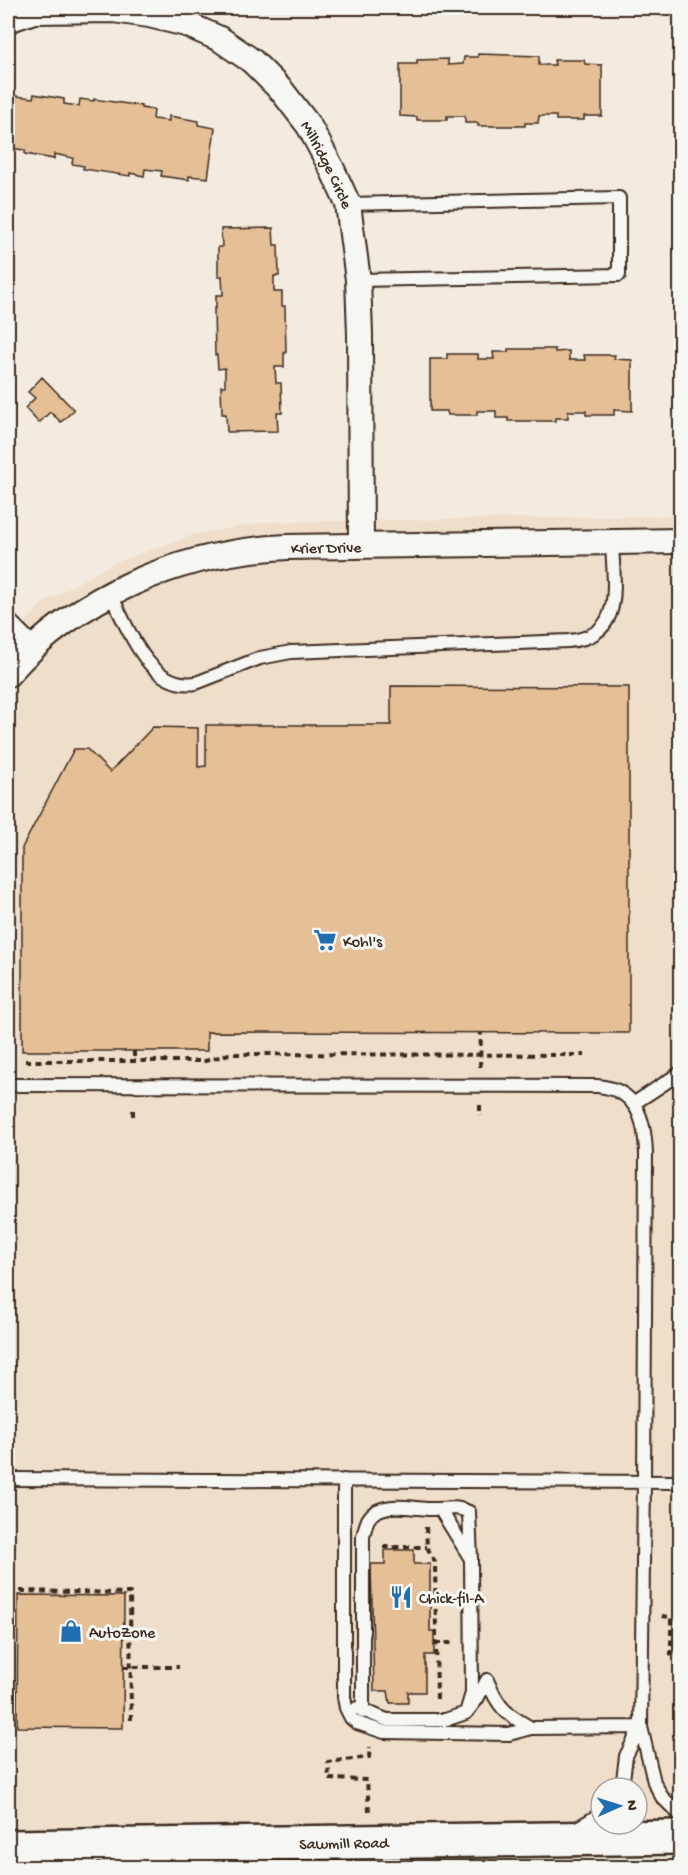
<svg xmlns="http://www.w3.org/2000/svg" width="688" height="1875" font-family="'Gochi Hand',sans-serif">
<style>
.built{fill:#efdeca}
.building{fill:#e5bf96;stroke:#3b2a1e;stroke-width:1.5}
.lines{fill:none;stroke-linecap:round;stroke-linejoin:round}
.lane-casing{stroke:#3b2a1e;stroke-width:16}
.street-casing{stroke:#3b2a1e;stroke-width:28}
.primary-casing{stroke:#3b2a1e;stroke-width:38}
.path{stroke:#3b2a1e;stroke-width:4;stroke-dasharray:6 4.5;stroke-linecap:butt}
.lane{stroke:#f6f6f2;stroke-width:12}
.street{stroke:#f6f6f2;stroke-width:24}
.primary{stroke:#f6f6f2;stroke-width:33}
.labels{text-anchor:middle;stroke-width:6;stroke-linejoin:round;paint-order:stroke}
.street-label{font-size:16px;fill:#3b2a1e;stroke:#f6f6f2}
.poi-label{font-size:16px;fill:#3b2a1e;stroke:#f6f6f2;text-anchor:start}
</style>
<rect width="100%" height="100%" fill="#f3ebe0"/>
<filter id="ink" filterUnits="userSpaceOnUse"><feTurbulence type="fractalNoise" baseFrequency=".0167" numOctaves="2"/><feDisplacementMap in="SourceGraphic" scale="12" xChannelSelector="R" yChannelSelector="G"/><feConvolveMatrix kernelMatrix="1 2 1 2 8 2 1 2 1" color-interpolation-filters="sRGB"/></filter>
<g filter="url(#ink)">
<!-- built -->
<path class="built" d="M 680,516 L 680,1818 L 637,1819 L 637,1788 L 601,1788 L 601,1819 L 8,1828 L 8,642 L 43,603 L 111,564 L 196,534 L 266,522 Z"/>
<!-- building -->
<path class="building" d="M 478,54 L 539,56 L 539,65 L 555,65 L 554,60 L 584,60 L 585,64 L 602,65 L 602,116 L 584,116 L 584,120 L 556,120 L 556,116 L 539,116 L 538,123 L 525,123 L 525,126 L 478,126 L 478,123 L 465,123 L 465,116 L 447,116 L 447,120 L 417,120 L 417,117 L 400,116 L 400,64 L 417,64 L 417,60 L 448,59 L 448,65 L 463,64 L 464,57 L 478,57 Z
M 34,94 L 64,99 L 64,104 L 79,106 L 80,99 L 94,101 L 94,99 L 141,106 L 141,108 L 154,110 L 153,119 L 169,121 L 169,116 L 199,121 L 198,125 L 215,128 L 208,178 L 189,176 L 189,180 L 161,176 L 162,171 L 145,169 L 144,176 L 130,173 L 130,176 L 83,169 L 84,166 L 72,164 L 73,158 L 54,154 L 54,159 L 25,154 L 25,150 L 8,148 L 16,96 L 33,98 Z
M 273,228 L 274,245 L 278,245 L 279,276 L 274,276 L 274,292 L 282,292 L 282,306 L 285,306 L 286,353 L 284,353 L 284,367 L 275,367 L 276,383 L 281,383 L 282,413 L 277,413 L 278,431 L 227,432 L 226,414 L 222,414 L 221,386 L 225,386 L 225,368 L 218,369 L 217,355 L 215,355 L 214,308 L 216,308 L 216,295 L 223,295 L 222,276 L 218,277 L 218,247 L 222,247 L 221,229 Z
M 508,349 L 555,349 L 555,352 L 569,351 L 569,360 L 585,360 L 584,355 L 615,355 L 614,359 L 632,360 L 632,411 L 614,410 L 614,415 L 586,415 L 586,411 L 568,411 L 568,418 L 555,418 L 555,421 L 508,421 L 508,418 L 496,418 L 496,411 L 477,411 L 477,415 L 448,415 L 447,411 L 430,411 L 430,359 L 447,359 L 447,354 L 478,354 L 478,359 L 494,359 L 493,352 L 508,352 Z
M 42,377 L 74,410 L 61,422 L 50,412 L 39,423 L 25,408 L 35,398 L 28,392 Z
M 391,686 L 629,687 L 629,1033 L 207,1032 L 207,1051 L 22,1051 L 22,848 L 74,749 L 87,749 L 110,772 L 153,727 L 198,728 L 198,767 L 206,766 L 206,725 L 391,725 Z
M 385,1550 L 414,1550 L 414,1564 L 430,1564 L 430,1631 L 434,1631 L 434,1655 L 425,1655 L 425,1692 L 408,1692 L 408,1703 L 390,1703 L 388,1691 L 374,1691 L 371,1564 L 385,1564 Z
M 18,1595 L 124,1596 L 123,1728 L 17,1727 Z"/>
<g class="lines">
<!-- lane casing -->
<g class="lane-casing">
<path id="lane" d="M 348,204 L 619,198 L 619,275 L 358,280
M 110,594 C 129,628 148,690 196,683 L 260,658 L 291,652 L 568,641 C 626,637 613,584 612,542
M 8,1085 L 597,1086 C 637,1089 645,1119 646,1154 L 644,1481 L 641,1727 L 654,1782 L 662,1797 L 680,1815
M 633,1104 L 680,1073
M 8,1479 L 680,1482
M 344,1480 L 344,1697 L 346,1708 L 351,1718 L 357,1723 L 384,1732 L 509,1734 L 531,1728 L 641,1727
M 440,1509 L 471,1559 L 472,1693 L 466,1713
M 487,1680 C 499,1709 505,1713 531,1728
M 357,1708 L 387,1720 L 445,1720 L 466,1713 L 477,1699 L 487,1680
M 363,1712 L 363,1536 C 365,1530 366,1522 369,1518 C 380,1501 411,1508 428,1509 C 443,1510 455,1505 469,1512 L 471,1559
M 622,1788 L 626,1756 L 640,1728
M 574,1830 L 601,1814"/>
</g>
<!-- street casing -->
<g class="street-casing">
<g id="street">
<path id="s1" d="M 8,20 L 34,11 L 113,10 L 149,15 L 186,24 L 220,39 L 252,61 L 282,91 L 309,126 L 332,169 L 348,204 L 358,280 L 360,334 L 361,545"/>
<path d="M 8,627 L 31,650"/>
<path id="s2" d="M 8,674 C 78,594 182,552 287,547 L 680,541"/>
</g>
</g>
<!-- primary casing -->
<g class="primary-casing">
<g id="primary">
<path id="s3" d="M 8,1847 L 680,1837"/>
</g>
</g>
<!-- path -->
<path class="path" d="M 134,1051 L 134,1062
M 25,1061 L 205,1061 L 229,1054 L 585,1055
M 480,1067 L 481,1032
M 480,1105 L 480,1116
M 133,1116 L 133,1106
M 426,1527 L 427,1547 L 435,1562 L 437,1701
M 383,1547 L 427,1547
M 20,1591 L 130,1593 L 131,1723
M 662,1616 L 671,1617 L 671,1656 L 679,1656
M 435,1643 L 452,1643
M 123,1667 L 179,1667
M 369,1811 L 367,1780 L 329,1779 L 328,1762 L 369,1757 L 370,1747"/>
<!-- lane -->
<use href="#lane" class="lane"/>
<!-- street -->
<use href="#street" class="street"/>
<!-- primary -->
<use href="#primary" class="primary"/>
</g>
</g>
<!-- icons -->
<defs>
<g id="supermarket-bare" transform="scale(1.8)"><path d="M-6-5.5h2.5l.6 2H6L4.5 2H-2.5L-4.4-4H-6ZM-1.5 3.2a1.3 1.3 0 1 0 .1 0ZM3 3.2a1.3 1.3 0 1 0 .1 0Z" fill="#1f6fb2" stroke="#f6f6f2" stroke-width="2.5" paint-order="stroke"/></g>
<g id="restaurant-bare" transform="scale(1.8)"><path d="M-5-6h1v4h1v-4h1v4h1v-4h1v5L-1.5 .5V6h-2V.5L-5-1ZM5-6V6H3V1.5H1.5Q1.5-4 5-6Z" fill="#1f6fb2" stroke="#f6f6f2" stroke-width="2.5" paint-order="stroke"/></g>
<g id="shop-bare" transform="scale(1.8)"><path d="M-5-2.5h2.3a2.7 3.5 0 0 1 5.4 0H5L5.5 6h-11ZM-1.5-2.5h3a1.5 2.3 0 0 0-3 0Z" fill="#1f6fb2" stroke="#f6f6f2" stroke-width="2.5" paint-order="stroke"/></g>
</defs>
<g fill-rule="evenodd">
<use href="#supermarket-bare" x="325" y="940"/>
<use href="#restaurant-bare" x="401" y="1597"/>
<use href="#shop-bare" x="71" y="1631"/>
</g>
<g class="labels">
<!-- street labels -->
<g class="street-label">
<text dy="6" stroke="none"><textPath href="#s1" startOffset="386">Millridge Circle</textPath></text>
<text dy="6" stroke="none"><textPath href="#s2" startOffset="354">Krier Drive</textPath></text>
<text dy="6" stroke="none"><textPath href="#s3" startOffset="336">Sawmill Road</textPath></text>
</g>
<!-- poi labels -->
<g class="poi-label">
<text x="343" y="946">Kohl's</text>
<text x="419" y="1603">Chick-fil-A</text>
<text x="89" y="1637">AutoZone</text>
</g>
</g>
<!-- margin -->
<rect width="688" height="1875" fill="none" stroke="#f6f6f2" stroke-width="30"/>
<rect x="15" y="15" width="658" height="1845" fill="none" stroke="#3b2a1e" stroke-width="2" filter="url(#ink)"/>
<!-- north arrow -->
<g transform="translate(619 1806) rotate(87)"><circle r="28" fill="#f6f6f2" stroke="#aba49d" stroke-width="1.5"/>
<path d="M0-4.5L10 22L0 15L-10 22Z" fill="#1f6fb2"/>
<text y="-9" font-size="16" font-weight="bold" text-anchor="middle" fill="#3b2a1e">N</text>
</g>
</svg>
